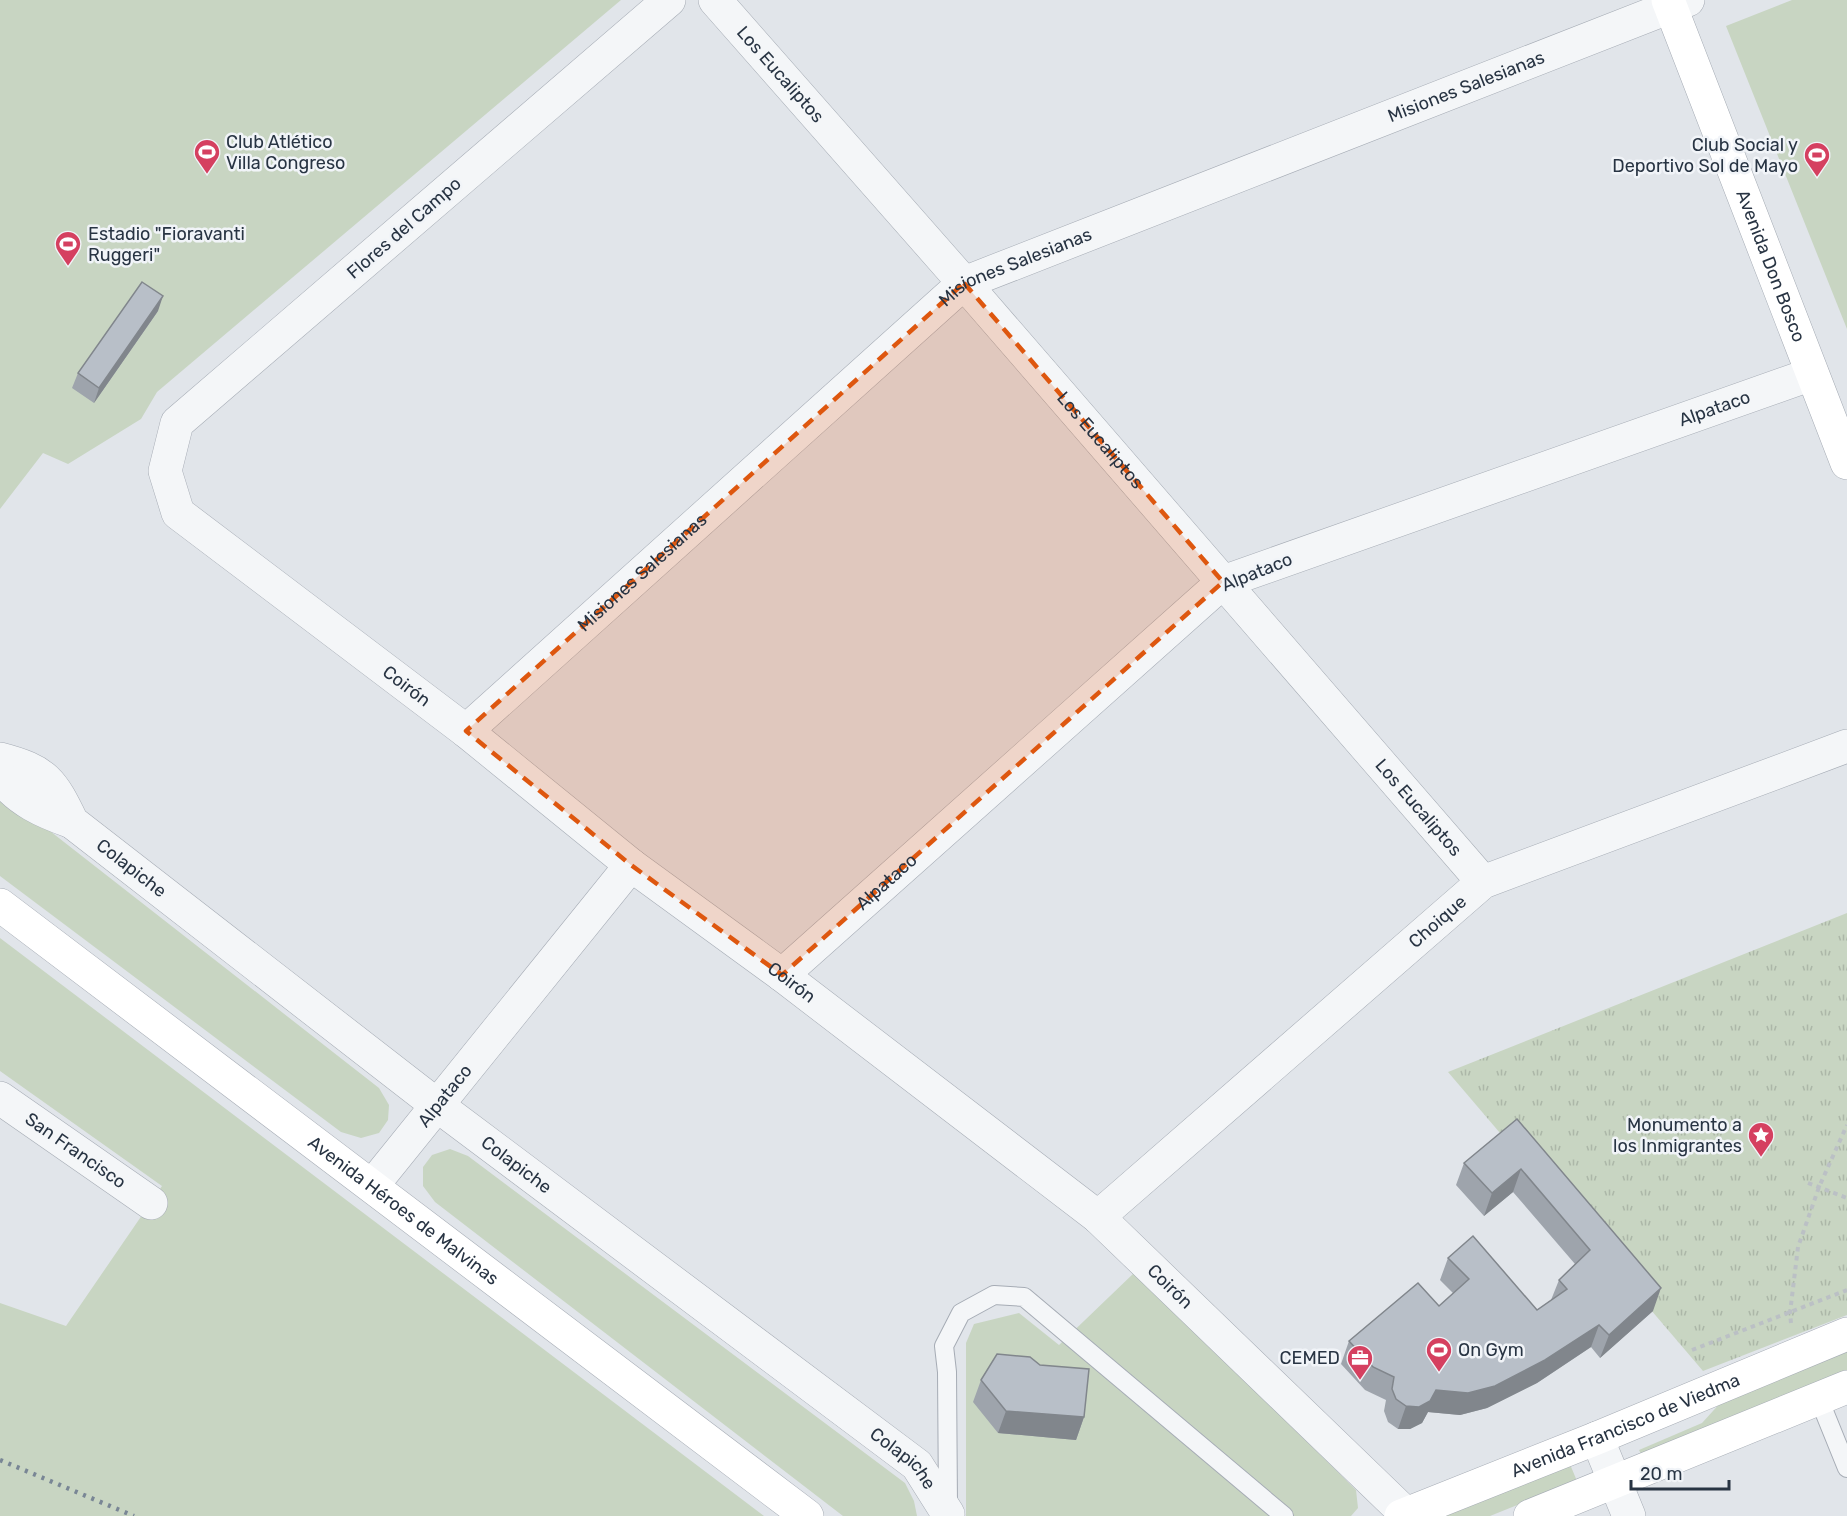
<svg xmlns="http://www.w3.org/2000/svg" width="1847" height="1516" font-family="Rubik,sans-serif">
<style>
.grass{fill:#c8d5c2}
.park{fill:url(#park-tufts)}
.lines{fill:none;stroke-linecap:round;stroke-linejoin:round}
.service-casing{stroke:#a6acb5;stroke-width:20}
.minor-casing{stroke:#a6acb5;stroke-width:34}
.secondary-casing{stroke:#a6acb5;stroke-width:34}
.path{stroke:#bbc0c5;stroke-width:4;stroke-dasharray:4.5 4.5;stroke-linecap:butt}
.service{stroke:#f4f6f8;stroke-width:18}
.minor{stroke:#f4f6f8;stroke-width:33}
.secondary{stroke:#fff;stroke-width:33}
.rail{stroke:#798695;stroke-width:4.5;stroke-dasharray:3 6;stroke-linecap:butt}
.wall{fill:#9ea4ac}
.shaded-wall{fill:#81868c}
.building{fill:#b8bfc8;stroke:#81868c;stroke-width:1.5}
.marked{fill:#de570f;fill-opacity:0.2;stroke:#de570f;stroke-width:4.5;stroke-dasharray:12 8;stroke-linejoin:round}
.labels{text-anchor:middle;stroke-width:5;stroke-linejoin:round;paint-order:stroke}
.street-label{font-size:18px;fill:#283443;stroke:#f1f4f8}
.poi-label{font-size:18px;fill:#283443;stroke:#f1f4f8;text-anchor:start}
</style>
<defs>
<pattern id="park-tufts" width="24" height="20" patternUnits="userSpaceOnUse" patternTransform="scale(1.5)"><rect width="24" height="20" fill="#c8d5c2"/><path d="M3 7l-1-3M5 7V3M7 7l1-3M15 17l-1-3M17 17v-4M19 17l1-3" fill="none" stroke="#acb7a8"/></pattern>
</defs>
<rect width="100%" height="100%" fill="#e1e5ea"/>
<!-- grass -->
<path class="grass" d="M 0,0 L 621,0 L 157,392 L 141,419 L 68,464 L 43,453 L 0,509 Z
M 1792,0 L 1847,0 L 1847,329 L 1726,26 Z
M 0,792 L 379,1088 L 389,1105 L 388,1120 L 379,1133 L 361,1138 L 341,1132 L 0,876 Z
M 0,938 L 764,1516 L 0,1516 L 0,1303 L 66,1326 L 162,1186 L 0,1071 Z
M 450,1149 L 468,1156 L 905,1483 L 914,1501 L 917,1516 L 843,1516 L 435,1202 L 423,1186 L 423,1167 L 432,1155 Z
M 1135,1272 L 1356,1490 L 1358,1508 L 1351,1516 L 966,1516 L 966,1343 L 974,1324 L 1019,1313 L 1059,1345 Z
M 1847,1350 L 1847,1374 L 1642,1456 L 1639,1450 L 1702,1423 L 1723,1400 Z
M 1569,1462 L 1577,1481 L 1490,1516 L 1442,1516 Z"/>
<!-- park -->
<path class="park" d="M 1847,913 L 1847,1315 L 1703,1371 L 1448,1072 Z"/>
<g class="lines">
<!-- service casing -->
<g class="service-casing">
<path id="service" d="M 1819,1399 L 1847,1468
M 948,1506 L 947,1372 L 944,1346 L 961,1313 L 994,1295 L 1024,1297 L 1284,1516"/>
</g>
<!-- minor casing -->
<g class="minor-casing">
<g id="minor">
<path id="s1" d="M 669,0 L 177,423 L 165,471 L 178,513 L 466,731 L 631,865 L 782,975 L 1098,1217 L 1408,1516"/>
<path id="s2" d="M 715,0 L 964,283 L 1483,882"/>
<path id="s3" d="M 466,731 L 964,283 L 1688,0"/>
<path id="s4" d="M 0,759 C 46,771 52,781 72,822 L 438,1106 L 917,1465 L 948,1514 L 947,1516"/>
<path d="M 0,776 C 18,801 44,812 72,822"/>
<path id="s5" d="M 782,975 L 1223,582 L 1812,374"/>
<path id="s6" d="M 0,1098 L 151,1203"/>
<path id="s7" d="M 372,1186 L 631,865"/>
<path id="s8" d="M 1098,1217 L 1483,882 L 1847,746"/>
<path d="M 1597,1438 L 1629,1516"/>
</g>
</g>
<!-- secondary casing -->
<g class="secondary-casing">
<g id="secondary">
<path id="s9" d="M 1668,0 L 1847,463"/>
<path id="s10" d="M 0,905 L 807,1516"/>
<path id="s11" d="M 1401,1516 L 1597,1438 L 1847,1334"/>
<path d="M 1530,1516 L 1847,1387"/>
</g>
</g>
<!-- path -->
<path class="path" d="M 1808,1183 L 1847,1198
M 1791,1323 L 1790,1313 L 1798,1247 L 1819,1187 L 1847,1125
M 1692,1350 L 1847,1290"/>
<!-- service -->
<use href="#service" class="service"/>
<!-- minor -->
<use href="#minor" class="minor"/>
<!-- secondary -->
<use href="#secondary" class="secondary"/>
<!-- rail -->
<path class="rail" d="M 0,1460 L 134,1516"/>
</g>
<!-- wall -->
<path class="wall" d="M 158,311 L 94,403 L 72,388 L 78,373 Z
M 1517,1119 L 1653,1311 L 1600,1358 L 1591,1347 L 1537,1383 L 1487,1408 L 1460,1415 L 1428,1412 L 1422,1423 L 1410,1429 L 1398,1429 L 1388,1422 L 1384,1411 L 1386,1400 L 1365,1390 L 1341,1364 L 1349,1341 L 1439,1306 L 1453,1293 L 1440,1280 L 1448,1258 L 1537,1310 L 1551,1300 L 1559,1280 L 1575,1264 L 1513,1192 L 1484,1216 L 1456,1185 L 1464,1163 Z
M 981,1380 L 1084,1417 L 1076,1440 L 998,1433 L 973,1402 Z"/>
<!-- shaded-wall -->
<path class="shaded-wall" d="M 163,296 L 158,311 L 94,403 L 99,388 Z
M 1521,1169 L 1513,1192 L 1484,1216 L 1492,1193 Z
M 1661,1288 L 1653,1311 L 1600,1358 L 1609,1335 Z
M 1599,1325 L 1591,1347 L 1537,1383 L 1487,1408 L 1460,1415 L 1428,1412 L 1422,1423 L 1410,1429 L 1398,1429 L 1406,1406 L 1436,1390 Z
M 1006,1411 L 1084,1417 L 1076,1440 L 998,1433 Z"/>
<!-- building -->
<path class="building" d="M 142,282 L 163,296 L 99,388 L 78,373 Z
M 1517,1119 L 1661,1288 L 1609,1335 L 1599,1325 L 1545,1360 L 1495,1386 L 1468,1393 L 1436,1390 L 1430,1401 L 1419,1407 L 1406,1406 L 1396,1399 L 1392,1389 L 1394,1377 L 1373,1367 L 1349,1341 L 1418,1283 L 1439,1306 L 1469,1279 L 1448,1258 L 1473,1236 L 1537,1310 L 1567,1289 L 1559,1280 L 1590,1250 L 1521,1169 L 1492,1193 L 1464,1163 Z
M 997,1354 L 1030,1357 L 1040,1365 L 1089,1369 L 1084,1417 L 1006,1411 L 981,1380 Z"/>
<!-- marked area -->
<path class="marked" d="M 964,283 L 1223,582 L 782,975 L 631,865 L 466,731 Z"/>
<!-- icons -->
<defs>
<g id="stadium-pin" transform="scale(1.35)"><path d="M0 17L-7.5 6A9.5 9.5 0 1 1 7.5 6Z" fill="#d54060" stroke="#f1f4f8"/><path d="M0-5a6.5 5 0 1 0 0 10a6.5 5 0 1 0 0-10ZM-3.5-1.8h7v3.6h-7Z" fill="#fff"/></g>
<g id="sight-pin" transform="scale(1.35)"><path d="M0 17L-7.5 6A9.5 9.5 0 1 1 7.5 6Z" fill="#d54060" stroke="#f1f4f8"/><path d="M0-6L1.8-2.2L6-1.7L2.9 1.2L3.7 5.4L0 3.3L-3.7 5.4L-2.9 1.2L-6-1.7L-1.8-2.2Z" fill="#fff"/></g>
<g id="office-pin" transform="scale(1.35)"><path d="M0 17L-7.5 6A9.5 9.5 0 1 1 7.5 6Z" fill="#d54060" stroke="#f1f4f8"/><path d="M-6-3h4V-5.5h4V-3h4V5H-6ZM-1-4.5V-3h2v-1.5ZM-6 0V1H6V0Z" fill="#fff"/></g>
</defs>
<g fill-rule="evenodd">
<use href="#stadium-pin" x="207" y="152"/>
<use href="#stadium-pin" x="1817" y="155"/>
<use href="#stadium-pin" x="68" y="244"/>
<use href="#sight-pin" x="1761" y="1135"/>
<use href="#stadium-pin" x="1439" y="1350"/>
<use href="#office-pin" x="1360" y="1358"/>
</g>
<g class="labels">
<!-- street labels -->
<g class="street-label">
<text dy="6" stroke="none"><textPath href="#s2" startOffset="99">Los Eucaliptos</textPath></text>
<text dy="6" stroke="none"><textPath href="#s3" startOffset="1209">Misiones Salesianas</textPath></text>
<text transform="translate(404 228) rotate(-41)" y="6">Flores del Campo</text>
<text dy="6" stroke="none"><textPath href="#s9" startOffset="285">Avenida Don Bosco</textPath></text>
<text dy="6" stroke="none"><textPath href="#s3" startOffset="723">Misiones Salesianas</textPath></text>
<text dy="6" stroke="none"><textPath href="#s5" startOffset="1112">Alpataco</textPath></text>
<text dy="6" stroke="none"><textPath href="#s2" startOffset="585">Los Eucaliptos</textPath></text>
<text dy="6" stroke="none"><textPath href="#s3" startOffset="237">Misiones Salesianas</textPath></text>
<text transform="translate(1257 572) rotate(-22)" y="6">Alpataco</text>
<text dy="6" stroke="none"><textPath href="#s1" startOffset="1029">Coirón</textPath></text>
<text dy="6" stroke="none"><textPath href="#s2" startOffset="1071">Los Eucaliptos</textPath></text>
<text dy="6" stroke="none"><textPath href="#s4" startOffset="176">Colapiche</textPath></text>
<text dy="6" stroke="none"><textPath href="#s5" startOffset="140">Alpataco</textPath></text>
<text dy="6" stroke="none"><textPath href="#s8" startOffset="450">Choique</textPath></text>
<text dy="6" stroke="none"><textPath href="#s1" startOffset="1515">Coirón</textPath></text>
<text dy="6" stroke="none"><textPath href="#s7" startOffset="116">Alpataco</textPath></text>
<text dy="6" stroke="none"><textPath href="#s6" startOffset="92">San Francisco</textPath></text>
<text dy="6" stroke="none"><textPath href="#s4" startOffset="662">Colapiche</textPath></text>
<text dy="6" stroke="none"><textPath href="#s10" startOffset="506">Avenida Héroes de Malvinas</textPath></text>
<text dy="6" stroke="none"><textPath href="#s1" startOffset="2001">Coirón</textPath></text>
<text dy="6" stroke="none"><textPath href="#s11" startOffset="242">Avenida Francisco de Viedma</textPath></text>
<text dy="6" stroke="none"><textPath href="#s4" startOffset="1148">Colapiche</textPath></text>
</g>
<!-- poi labels -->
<g class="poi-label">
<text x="226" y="148">Club Atlético<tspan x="226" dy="21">Villa Congreso</tspan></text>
<text x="1798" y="151" text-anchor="end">Club Social y<tspan x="1798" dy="21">Deportivo Sol de Mayo</tspan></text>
<text x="88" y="240">Estadio "Fioravanti<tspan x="88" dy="21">Ruggeri"</tspan></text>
<text x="1742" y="1131" text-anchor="end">Monumento a<tspan x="1742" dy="21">los Inmigrantes</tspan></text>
<text x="1458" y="1356">On Gym</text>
<text x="1340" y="1364" text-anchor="end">CEMED</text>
</g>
</g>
<!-- scale -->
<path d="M1631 1480v9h98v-9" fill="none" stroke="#283443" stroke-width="3"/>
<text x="1640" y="1480" font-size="18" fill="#283443" stroke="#f1f4f8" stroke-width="4.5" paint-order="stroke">20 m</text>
</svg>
